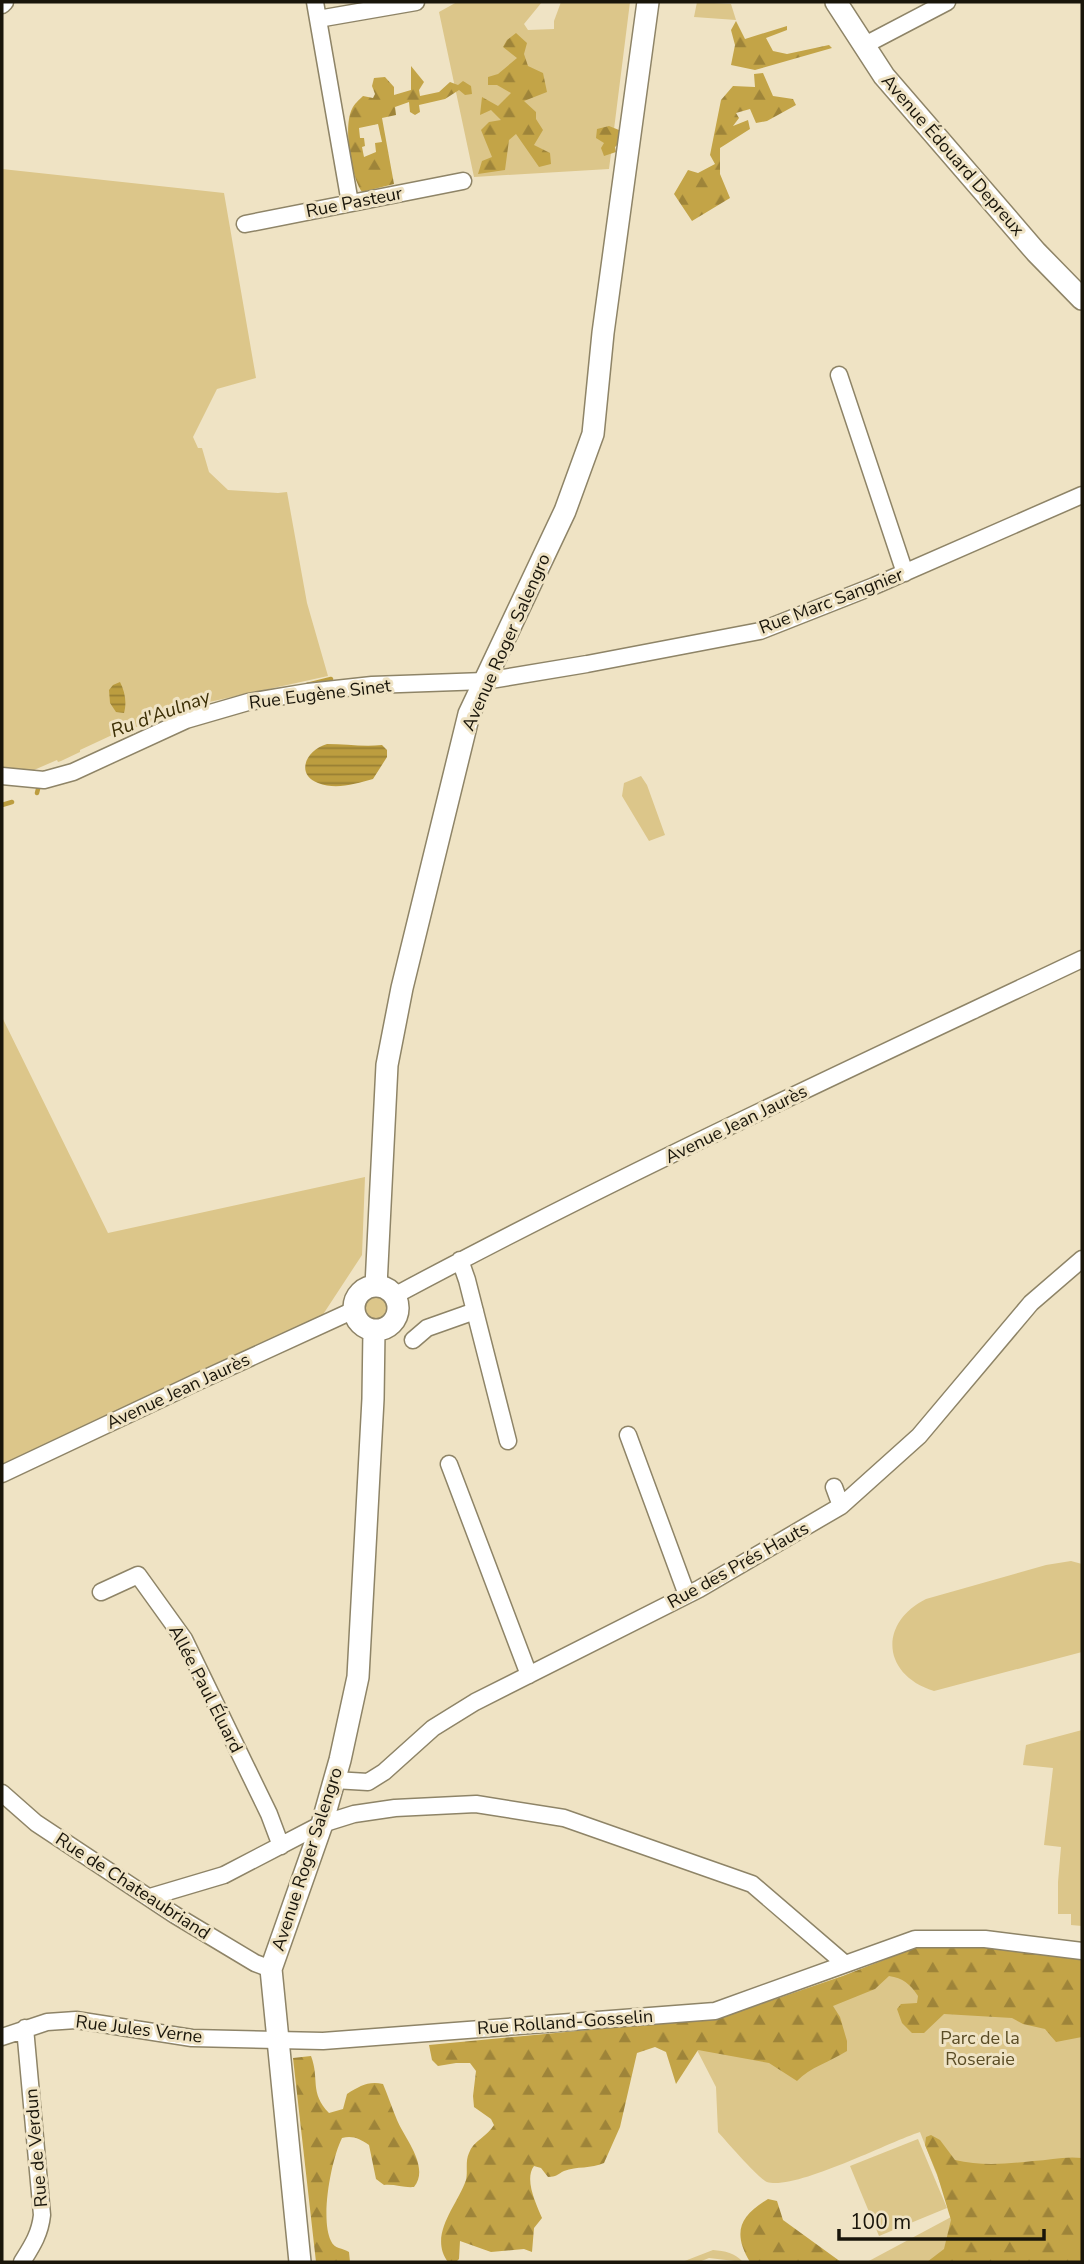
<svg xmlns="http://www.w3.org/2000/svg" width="1084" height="2264" font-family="'Nunito Sans',sans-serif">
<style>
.green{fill:#dcc68a}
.forest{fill:url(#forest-firs);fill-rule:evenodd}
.water{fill:url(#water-rules)}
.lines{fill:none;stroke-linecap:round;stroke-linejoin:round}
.stream{stroke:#bc9d3f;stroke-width:4.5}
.street-casing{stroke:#8e8467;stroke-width:19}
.secondary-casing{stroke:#8e8467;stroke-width:24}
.street{stroke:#fff;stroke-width:16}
.secondary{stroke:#fff;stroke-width:21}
.labels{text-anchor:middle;stroke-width:6;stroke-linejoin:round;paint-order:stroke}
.street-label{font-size:18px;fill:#19150a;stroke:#efe3c4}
.park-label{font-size:18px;fill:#5a4c25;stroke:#efe3c4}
.water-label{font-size:19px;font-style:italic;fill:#3c2f05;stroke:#efe3c4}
</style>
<defs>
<pattern id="forest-firs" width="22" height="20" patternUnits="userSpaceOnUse" patternTransform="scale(1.75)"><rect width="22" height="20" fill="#c3a447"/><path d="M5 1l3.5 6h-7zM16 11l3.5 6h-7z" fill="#9e8439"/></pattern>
<pattern id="water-rules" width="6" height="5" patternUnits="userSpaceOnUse" patternTransform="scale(1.75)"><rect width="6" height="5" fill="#bc9d3f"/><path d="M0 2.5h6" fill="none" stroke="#987f33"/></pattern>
</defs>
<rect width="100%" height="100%" fill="#efe3c4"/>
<!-- green -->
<path class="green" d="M 457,2 L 542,2 L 524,24 L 528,30 L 554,29 L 554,21 L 561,2 L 630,2 L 609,169 L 474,177 L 439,12 Z
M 697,2 L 731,4 L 736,20 L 694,17 Z
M 2,169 L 224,193 L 256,378 L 217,389 L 193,437 L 198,448 L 202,448 L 209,472 L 228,490 L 278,493 L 287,492 L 307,603 L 328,676 L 209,702 L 110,736 L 80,750 L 80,752 L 61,761 L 58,762 L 57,760 L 27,773 L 2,771 Z
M 641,776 L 647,785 L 665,835 L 649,841 L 622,796 L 624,783 Z
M 2,1017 L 108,1233 L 365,1177 L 362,1255 L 322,1316 L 2,1467 Z
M362 1308a14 14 0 1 1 28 0a14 14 0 1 1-28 0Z
M 1071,1561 L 1082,1564 L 1082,1652 L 934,1691 C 882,1675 878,1623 926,1599 L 1046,1565 Z
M 1082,1730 L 1082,1926 L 1071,1925 L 1071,1914 L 1058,1914 L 1058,1882 L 1061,1847 L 1044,1845 L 1053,1768 L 1023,1765 L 1026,1745 Z
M 917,1947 L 1082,1960 L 1082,2262 L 867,2262 L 953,2216 L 920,2132 C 889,2142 794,2191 767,2182 C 758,2178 727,2142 718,2132 L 716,2087 L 682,2021 L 715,2020 L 843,1976 Z
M 918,2139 L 947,2208 L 879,2236 L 850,2166 Z
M 713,2250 C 725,2251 735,2253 743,2262 L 709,2258 L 699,2262 L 682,2262 Z"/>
<!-- forest -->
<path class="forest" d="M 736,21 L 745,39 L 787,26 L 787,30 L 766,38 L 773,51 L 787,54 L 829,45 L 832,48 L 755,70 L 731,65 L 735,45 L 731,30 Z
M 516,33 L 527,43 L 524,54 L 528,66 L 543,73 L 547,92 L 524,101 L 536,112 L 536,119 L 543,130 L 534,145 L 550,153 L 551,164 L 539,167 L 516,134 L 509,140 L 505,170 L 478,174 L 482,161 L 492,157 L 481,130 L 489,122 L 501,120 L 491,110 L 480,115 L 482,97 L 498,106 L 511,93 L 497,85 L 488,85 L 488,77 L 498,74 L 517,58 L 503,47 L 507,40 Z
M 411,66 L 424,82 L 419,90 L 420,96 L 439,92 L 450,82 L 458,85 L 463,81 L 471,86 L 472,94 L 465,95 L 459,90 L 445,99 L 419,105 L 420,112 L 415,115 L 410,112 L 409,102 L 395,107 L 396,115 L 382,118 L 394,184 L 362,192 C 351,177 343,126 352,109 C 354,104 359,100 363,96 L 373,98 L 375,94 L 372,86 L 374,78 L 385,77 L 394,87 L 394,95 L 411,90 ZM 378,124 L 382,142 L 375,143 L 376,152 L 364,157 L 362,147 L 365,146 L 364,138 L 360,138 L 359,128 Z
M 763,73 L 773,96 L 793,99 L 796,105 L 767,121 L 756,123 L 750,109 L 736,113 L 739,118 L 733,126 L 748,120 L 750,129 L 720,148 L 720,174 L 730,198 L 692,221 L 674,194 L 688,170 L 698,173 L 715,164 L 710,155 L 721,100 L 733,86 L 755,87 L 754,74 Z
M 609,126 L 619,130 L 623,140 L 615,147 L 616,152 L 604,156 L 601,148 L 604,143 L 596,138 L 597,129 Z
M 990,1946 L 1082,1960 L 1082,2037 L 1056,2042 L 1045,2029 L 1023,2024 L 1012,2018 L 944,2014 L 924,2033 L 912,2033 L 902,2023 L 897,2009 L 901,2004 L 917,2003 L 918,1996 C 910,1984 903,1978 889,1976 L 875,1989 L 833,2006 L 840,2017 L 847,2041 L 847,2051 C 830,2062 810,2067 797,2081 L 769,2063 L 698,2050 L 676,2084 L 666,2052 L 655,2047 L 637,2053 L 620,2127 L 604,2163 C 591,2169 577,2166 564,2171 C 558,2174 556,2177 548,2177 L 541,2168 L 534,2166 C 524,2179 536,2204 542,2218 L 534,2228 L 532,2252 L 524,2249 L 491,2252 L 460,2241 L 459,2259 L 456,2262 L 448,2262 C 428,2235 457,2206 466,2180 C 468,2172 465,2161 469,2153 C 473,2141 488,2136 494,2125 L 491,2119 L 474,2107 L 473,2096 L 476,2071 L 470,2063 L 456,2063 L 438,2066 L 432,2060 L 429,2045 L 682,2021 L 715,2020 L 843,1976 L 917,1947 Z
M 311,2056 C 320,2080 309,2092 329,2113 L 343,2109 L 347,2094 C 360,2086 368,2081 383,2084 C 388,2096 392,2108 397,2120 C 405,2139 430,2167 414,2187 C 404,2188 395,2184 384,2185 L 376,2179 L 369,2145 C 360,2139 353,2135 342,2138 C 331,2160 320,2219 331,2241 C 334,2249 343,2248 349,2252 L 350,2262 L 316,2262 L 293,2058 Z
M 931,2135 L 940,2140 L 955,2160 C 980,2166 1007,2164 1033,2161 C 1050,2160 1065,2156 1082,2158 L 1082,2262 L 927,2262 L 944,2249 L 951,2220 L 937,2174 L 925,2145 L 926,2137 Z
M 768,2199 L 777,2201 L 783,2220 L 841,2262 L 750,2262 C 732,2232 740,2216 768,2199 Z"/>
<!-- water -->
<path class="water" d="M 120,682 C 125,692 127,702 124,713 L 116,712 L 110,703 L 109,690 L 113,685 Z
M 327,744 C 346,744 363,747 382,745 L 387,750 L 387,757 L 373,779 C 355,784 336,790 318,783 C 295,774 306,750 327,744 Z"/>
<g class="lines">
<!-- stream -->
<path class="stream" d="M 307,685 L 331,679
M 37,793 L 38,789
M 2,805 L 12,802"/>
<!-- street casing -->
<g class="street-casing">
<path id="street" d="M 315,2 L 350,203
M 2,5 L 5,2
M 318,19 L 416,2
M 863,46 L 947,2
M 245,224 L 463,181
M 839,375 L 905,573
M 2,776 L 44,780 L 73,772 L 186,720 L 248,702 L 308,692 L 372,685 L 485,681 L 587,664 L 760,631 L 874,586 L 1082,495
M 460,1260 L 467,1280 L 508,1441
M 394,1296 C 619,1175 852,1068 1082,959
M 413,1340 L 427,1328 L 475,1311
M 628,1435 L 687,1595
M 449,1464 L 529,1675
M 2,1474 L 197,1382 L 354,1310
M 834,1487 L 841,1506
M 101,1592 L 138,1575 L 184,1639 L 269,1814 L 281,1846
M 334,1780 L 368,1782 L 384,1772 L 433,1728 L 475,1702 L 699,1589 L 841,1506 L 919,1436 L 1031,1303 L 1082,1259
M 2,1793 L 36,1823 L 175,1915 L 255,1963 L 271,1969
M 150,1897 L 224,1875 L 322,1824 L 354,1814 L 395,1808 L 476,1804 L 564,1818 L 752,1884 L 844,1963
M 2,2037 L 47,2022 L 76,2020 L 192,2038 L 323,2041 L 715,2011 L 915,1939 L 985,1939 L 1082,1951
M 22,2262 C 32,2246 40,2234 42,2215 L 25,2028"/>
</g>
<!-- secondary casing -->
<g class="secondary-casing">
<path id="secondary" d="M 836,2 L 884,76 L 1036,252 L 1082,299
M 376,1286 L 387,1065 L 402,988 L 469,714 L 565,511 L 593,434 L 603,333 L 648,2
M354 1308a22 22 0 1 1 44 0a22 22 0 1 1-44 0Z
M 300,2262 L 271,1969 L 322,1824 L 340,1760 L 358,1677 L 373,1399 L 374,1330"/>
</g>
<!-- street -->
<use href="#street" class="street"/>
<!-- secondary -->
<use href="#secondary" class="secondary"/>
</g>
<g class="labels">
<!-- street labels -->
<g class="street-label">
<text transform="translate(953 155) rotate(49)" y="6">Avenue Édouard Depreux</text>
<text transform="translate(354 202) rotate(-11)" y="6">Rue Pasteur</text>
<text transform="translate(831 601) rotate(-21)" y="6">Rue Marc Sangnier</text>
<text transform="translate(506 642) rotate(-66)" y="6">Avenue Roger Salengro</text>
<text transform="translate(320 694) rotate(-7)" y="6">Rue Eugène Sinet</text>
<text transform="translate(736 1124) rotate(-26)" y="6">Avenue Jean Jaurès</text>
<text transform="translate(178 1391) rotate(-25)" y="6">Avenue Jean Jaurès</text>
<text transform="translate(738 1565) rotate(-29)" y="6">Rue des Prés Hauts</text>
<text transform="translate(206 1689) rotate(63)" y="6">Allée Paul Éluard</text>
<text transform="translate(307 1859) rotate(-72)" y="6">Avenue Roger Salengro</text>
<text transform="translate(133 1886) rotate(33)" y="6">Rue de Chateaubriand</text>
<text transform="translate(565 2022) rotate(-4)" y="6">Rue Rolland-Gosselin</text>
<text transform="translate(139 2029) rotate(7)" y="6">Rue Jules Verne</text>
<text transform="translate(36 2148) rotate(-95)" y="6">Rue de Verdun</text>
</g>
<!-- park labels -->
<g class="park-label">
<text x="980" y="2044">Parc de la<tspan x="980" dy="21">Roseraie</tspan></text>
</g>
<!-- water labels -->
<g class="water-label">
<text transform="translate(160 713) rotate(-20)" y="7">Ru d'Aulnay</text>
</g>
</g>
<!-- border -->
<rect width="1084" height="2264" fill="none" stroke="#19150a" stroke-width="7"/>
<!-- scale -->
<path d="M839 2229v10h205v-10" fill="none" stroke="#19150a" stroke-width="3.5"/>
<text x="850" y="2229" font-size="21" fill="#19150a" stroke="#efe3c4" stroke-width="5" paint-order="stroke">100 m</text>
</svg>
